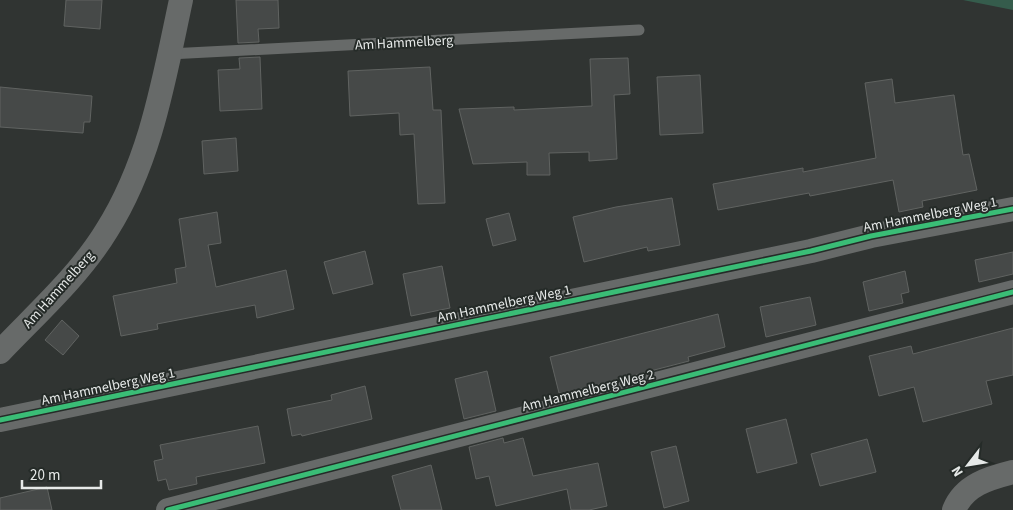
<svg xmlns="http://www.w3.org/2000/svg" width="1013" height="510" font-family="'Source Sans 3',sans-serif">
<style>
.green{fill:#355c4c}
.building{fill:#464948;stroke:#606361}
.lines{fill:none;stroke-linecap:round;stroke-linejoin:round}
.service{stroke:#676a69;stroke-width:11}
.minor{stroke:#676a69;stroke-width:24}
.cycleway-casing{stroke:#252b28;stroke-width:8}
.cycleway{stroke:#3abd76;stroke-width:5}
.labels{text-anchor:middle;stroke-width:4;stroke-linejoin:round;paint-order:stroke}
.street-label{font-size:14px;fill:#e6e9e8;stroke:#252b28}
</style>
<rect width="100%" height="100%" fill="#303432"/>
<!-- green -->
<path class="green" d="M 963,0 L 1013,0 L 1013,10 Z"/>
<!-- building -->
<path class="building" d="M 66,0 L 102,0 L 100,29 L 64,26 Z
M 236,0 L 278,0 L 279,28 L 258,29 L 259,42 L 238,43 Z
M 260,57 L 262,109 L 220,111 L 218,70 L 240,69 L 239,58 Z
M 628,58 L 630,94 L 614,95 L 617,159 L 589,161 L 589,152 L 549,153 L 550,175 L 527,175 L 527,162 L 473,164 L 459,109 L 514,107 L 514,110 L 592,106 L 590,59 Z
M 430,67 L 433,110 L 441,110 L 445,203 L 418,204 L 414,134 L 400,135 L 399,113 L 350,116 L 348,71 Z
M 700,75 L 703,133 L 660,135 L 657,77 Z
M 892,79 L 895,103 L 954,95 L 963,155 L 969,154 L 977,190 L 922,201 L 923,207 L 899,212 L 893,180 L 810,196 L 809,193 L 718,210 L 713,184 L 803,168 L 803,172 L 876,158 L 865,83 Z
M 0,87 L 92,96 L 90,122 L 84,122 L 83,133 L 0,127 Z
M 236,138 L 238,171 L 204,174 L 202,141 Z
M 672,198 L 680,245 L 648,251 L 647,247 L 584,262 L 573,217 L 616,207 Z
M 217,212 L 221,243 L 208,245 L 216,287 L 286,270 L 294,309 L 257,318 L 255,305 L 157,324 L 158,329 L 121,336 L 113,296 L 177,283 L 175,269 L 186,267 L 179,219 Z
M 509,213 L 516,240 L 493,246 L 486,219 Z
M 365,251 L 373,284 L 333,294 L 324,262 Z
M 1013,252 L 1013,274 L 979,282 L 975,260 Z
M 442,266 L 450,308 L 411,316 L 403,274 Z
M 905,271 L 909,292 L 901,294 L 903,303 L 869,311 L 863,282 Z
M 810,297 L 816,325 L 766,337 L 760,307 Z
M 718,314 L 725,347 L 688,357 L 689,361 L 565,393 L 559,393 L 550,357 Z
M 62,320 L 79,336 L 63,355 L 45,340 Z
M 1013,328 L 1013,375 L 986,381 L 992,404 L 923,422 L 914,387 L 879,396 L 869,356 L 911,346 L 913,354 Z
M 487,371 L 496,411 L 464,419 L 455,379 Z
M 365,386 L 372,419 L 302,436 L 301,434 L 292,436 L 287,409 L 332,400 L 331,395 Z
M 786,419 L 797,463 L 757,473 L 746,429 Z
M 258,426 L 265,463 L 196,477 L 197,484 L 169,490 L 166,479 L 158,481 L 154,461 L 163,459 L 160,445 Z
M 503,438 L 504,443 L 523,438 L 533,476 L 598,463 L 607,506 L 589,510 L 571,510 L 567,489 L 496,506 L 489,476 L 476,479 L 469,447 Z
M 867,439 L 876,472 L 820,486 L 811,454 Z
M 676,446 L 689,501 L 664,508 L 651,452 Z
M 431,465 L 442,510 L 401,510 L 392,476 Z
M 47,487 L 52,510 L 0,510 L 0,498 Z"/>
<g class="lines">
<!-- service -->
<path class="service" d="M 169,54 L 639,30"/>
<!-- minor -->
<path class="minor" d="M 0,352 C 37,313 79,276 107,230 C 151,160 164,79 181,0
M 0,420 L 811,251 L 871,236 L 1013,209
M 168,510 L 1013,292
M 954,510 C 964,485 989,478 1013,472"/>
<!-- cycleway casing -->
<g class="cycleway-casing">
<path id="cycleway" d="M 0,420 L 811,251 L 871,236 L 1013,209
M 168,510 L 1013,292"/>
</g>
<!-- cycleway -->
<use href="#cycleway" class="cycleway"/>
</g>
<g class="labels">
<!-- street labels -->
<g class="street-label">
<text transform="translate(404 42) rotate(-3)" y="5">Am Hammelberg</text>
<text transform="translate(930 214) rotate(-11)" y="5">Am Hammelberg Weg 1</text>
<text transform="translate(58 289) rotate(-48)" y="5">Am Hammelberg</text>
<text transform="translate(504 303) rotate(-12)" y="5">Am Hammelberg Weg 1</text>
<text transform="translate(108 386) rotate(-12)" y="5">Am Hammelberg Weg 1</text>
<text transform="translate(588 390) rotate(-14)" y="5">Am Hammelberg Weg 2</text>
</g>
</g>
<!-- north arrow -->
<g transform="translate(968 465) rotate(239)" stroke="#252b28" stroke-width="4" paint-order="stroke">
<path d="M0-4L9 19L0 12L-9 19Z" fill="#e6e9e8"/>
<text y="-8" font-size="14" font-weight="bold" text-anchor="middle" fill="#e6e9e8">N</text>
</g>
<!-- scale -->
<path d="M22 480v8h79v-8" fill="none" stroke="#e6e9e8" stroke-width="2.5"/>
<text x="30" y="480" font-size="15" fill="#e6e9e8" stroke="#252b28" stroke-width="4" paint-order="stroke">20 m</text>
</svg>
